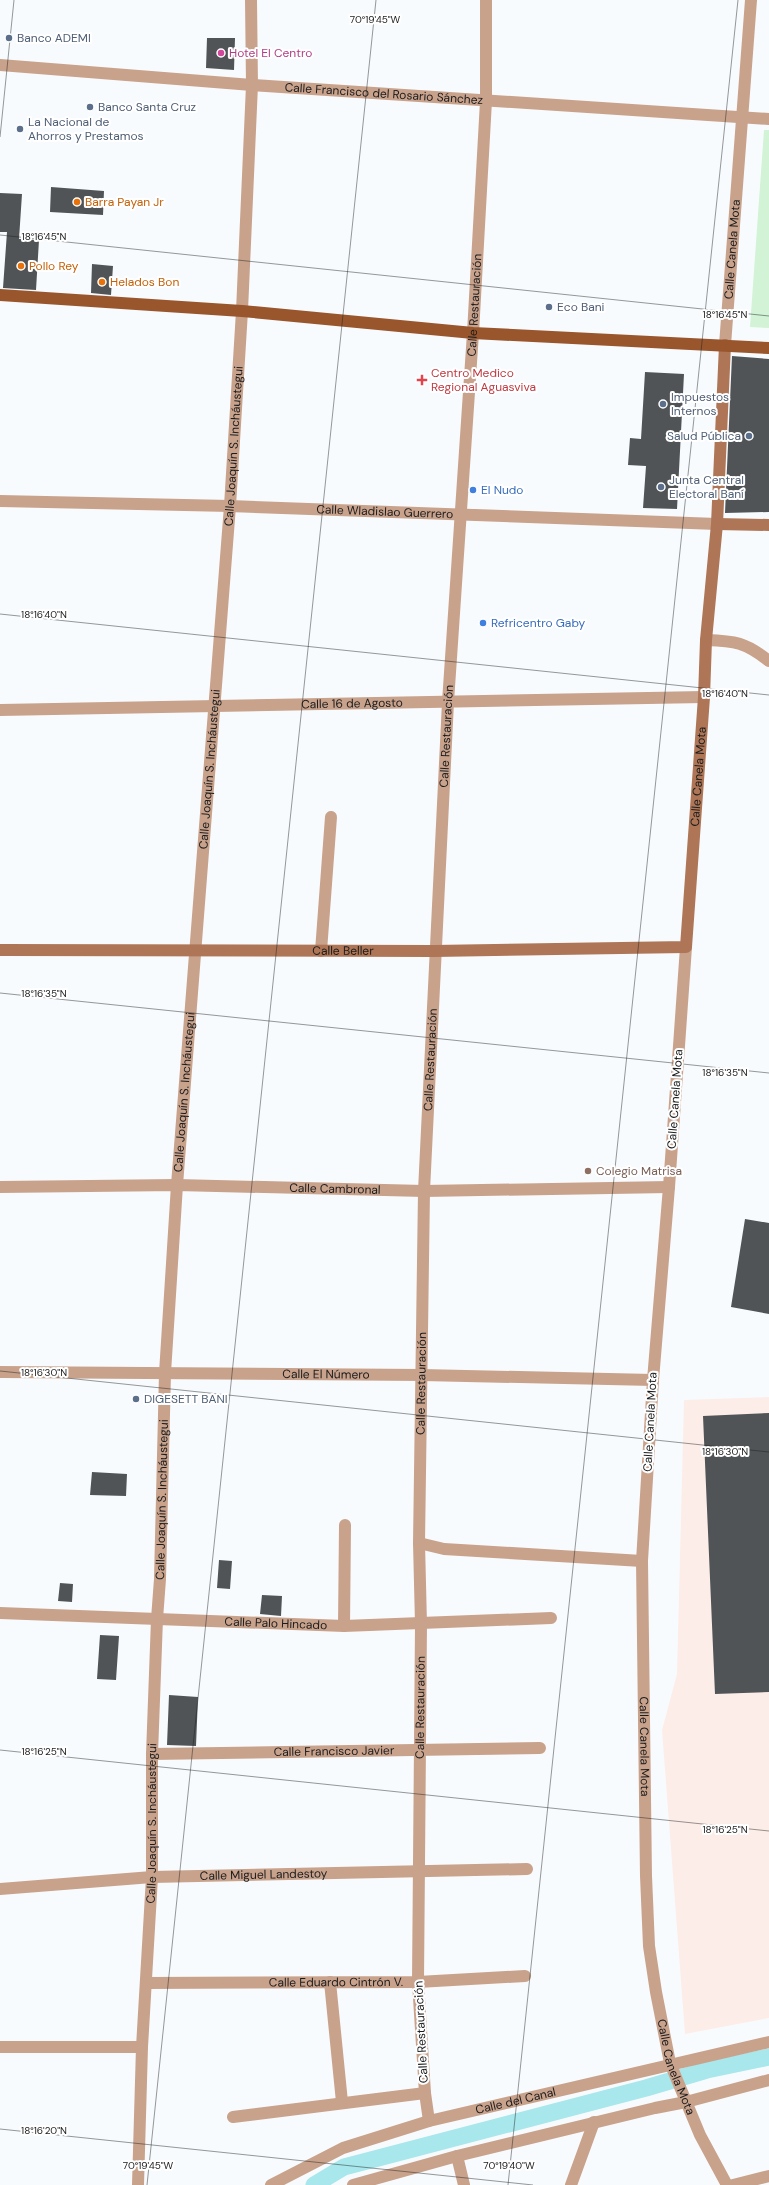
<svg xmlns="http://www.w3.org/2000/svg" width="769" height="2185" font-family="'DM Sans',sans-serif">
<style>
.education{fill:#fdede9}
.green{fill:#d2f3d6}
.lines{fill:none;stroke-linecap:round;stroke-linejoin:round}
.canal{stroke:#a8e7eb;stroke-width:17}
.building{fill:#515456}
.street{stroke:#c9a28c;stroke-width:12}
.secondary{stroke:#ae7656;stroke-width:12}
.primary{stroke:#99562d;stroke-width:12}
.ticks{fill:none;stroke:#1b1c1d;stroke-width:1;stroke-opacity:0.45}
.service-dot{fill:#5c6f8a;stroke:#fff;stroke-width:1.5}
.hotel-dot{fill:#d1479c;stroke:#fff;stroke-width:1.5}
.food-dot{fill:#e8710a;stroke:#fff;stroke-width:1.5}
.health-dot{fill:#e0444e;stroke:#fff;stroke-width:1.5}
.shop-dot{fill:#3f7fe0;stroke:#fff;stroke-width:1.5}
.education-dot{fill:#8d6e63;stroke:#fff;stroke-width:1.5}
.labels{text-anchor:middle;stroke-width:4;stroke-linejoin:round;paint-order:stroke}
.service-label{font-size:12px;fill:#4e5e75;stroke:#fff;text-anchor:start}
.hotel-label{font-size:12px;fill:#b23c85;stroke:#fff;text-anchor:start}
.street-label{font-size:12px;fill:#1b1c1d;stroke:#fff}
.food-label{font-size:12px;fill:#c56008;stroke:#fff;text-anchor:start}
.health-label{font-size:12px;fill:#be3a42;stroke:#fff;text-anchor:start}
.shop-label{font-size:12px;fill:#366cbe;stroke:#fff;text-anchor:start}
.education-label{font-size:12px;fill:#785e54;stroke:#fff;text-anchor:start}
.ticks-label{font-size:10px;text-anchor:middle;fill:#1b1c1d;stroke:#fff;stroke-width:4;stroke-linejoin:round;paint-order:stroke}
</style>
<rect width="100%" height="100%" fill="#f8fbfe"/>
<!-- education -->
<path class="education" d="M 769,1397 L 769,2018 L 685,2034 L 662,1730 L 677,1674 L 684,1400 Z"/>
<!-- green -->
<path class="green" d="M 764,130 L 769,130 L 769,328 L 750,327 Z"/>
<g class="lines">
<!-- canal -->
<path class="canal" d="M 314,2185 L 344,2167 L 646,2088 L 707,2070 L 769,2057"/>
</g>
<!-- building -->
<path class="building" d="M 207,38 L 235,38 L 234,70 L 206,68 Z
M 51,187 L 104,191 L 103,215 L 50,212 Z
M 0,193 L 22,194 L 19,239 L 39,240 L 36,290 L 3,288 L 7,232 L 0,232 Z
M 92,264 L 113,266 L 111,295 L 91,293 Z
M 732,356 L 769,359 L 769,512 L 725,513 Z
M 645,372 L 684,374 L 677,509 L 643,508 L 646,466 L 628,465 L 630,438 L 641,439 Z
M 745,1219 L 769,1223 L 769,1314 L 731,1307 Z
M 769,1413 L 769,1692 L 715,1694 L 703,1416 Z
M 92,1472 L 127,1474 L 126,1496 L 90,1495 Z
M 219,1560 L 232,1561 L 230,1589 L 217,1588 Z
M 60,1583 L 73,1584 L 72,1602 L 58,1601 Z
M 262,1595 L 282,1596 L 281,1616 L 260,1614 Z
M 100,1635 L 119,1636 L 116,1680 L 97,1679 Z
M 169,1695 L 198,1697 L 196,1746 L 167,1745 Z"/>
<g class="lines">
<!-- street -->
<g class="street">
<path id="s1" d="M 0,65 L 252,85 L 769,119"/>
<path id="s2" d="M 725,345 L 751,0"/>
<path id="s3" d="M 0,501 L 230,506 L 717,524"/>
<path d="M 706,640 C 735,641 745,642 769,661"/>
<path id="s4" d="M 0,710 L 704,697"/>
<path id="s5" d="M 686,947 L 669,1187 L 653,1380 L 642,1561 L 646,1876 L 649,1946 L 656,1992 L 670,2063 L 700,2135 L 727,2185"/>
<path d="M 321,951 L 331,817"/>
<path id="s6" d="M 0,1187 L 177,1185 L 424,1191 L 669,1187"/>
<path id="s7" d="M 0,1372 L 422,1375 L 653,1380"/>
<path d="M 419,1543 L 444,1549 L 642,1561"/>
<path id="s8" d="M 0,1613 L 344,1626 L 551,1618"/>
<path d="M 344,1626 L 345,1525"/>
<path id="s9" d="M 152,1754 L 540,1748"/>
<path id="s10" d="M 0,1889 L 152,1877 L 527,1869"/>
<path d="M 330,1982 L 342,2102"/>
<path id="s11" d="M 146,1983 L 418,1982 L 525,1976"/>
<path d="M 0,2047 L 142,2047"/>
<path d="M 233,2117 L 425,2093"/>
<path id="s12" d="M 429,2121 L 425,2093 L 418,1982 L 421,1624 L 419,1543 L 424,1191 L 448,702 L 473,333 L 486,101 L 486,0"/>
<path d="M 457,2156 L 464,2185"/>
<path id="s13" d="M 138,2185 L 142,2047 L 152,1877 L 152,1754 L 157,1619 L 160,1579 L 165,1373 L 177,1185 L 230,506 L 242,311 L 252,85 L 251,0"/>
<path id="s14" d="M 271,2185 L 343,2148 L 429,2121 L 769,2042"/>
<path d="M 353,2185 L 457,2156 L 655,2108 L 686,2102 L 769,2080"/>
<path d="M 571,2185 L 594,2122"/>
<path d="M 733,2185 L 769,2176"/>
</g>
<!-- secondary -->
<g class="secondary">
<path d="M 717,524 L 769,525"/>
<path id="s15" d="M 0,950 L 434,951 L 686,947 L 704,697 L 706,640 L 717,524 L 725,345"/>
</g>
<!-- primary -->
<path class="primary" d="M 0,295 L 242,311 L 473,333 L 769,348"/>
</g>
<!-- ticks -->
<path class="ticks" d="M 0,137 L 14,0M 0,235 L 769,316M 0,614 L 769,695M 0,993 L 769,1073M 0,1371 L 769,1452M 0,1750 L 769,1831M 0,2129 L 533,2185M 147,2185 L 376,0M 508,2185 L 738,0"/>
<!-- markers -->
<g class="service-dot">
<circle cx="9" cy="38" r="4"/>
<circle cx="90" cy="107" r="4"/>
<circle cx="20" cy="129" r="4"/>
<circle cx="549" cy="307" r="4"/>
<circle cx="663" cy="404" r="4"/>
<circle cx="749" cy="436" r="4"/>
<circle cx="661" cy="487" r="4"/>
<circle cx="136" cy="1399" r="4"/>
</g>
<circle class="hotel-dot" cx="221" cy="53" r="4"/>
<g class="food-dot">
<circle cx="77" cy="202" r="4"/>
<circle cx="21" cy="266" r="4"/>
<circle cx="102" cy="282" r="4"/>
</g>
<path class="health-dot" d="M420 374h4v4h4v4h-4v4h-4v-4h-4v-4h4z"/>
<g class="shop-dot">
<circle cx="473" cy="490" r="4"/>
<circle cx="483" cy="623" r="4"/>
</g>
<circle class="education-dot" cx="588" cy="1171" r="4"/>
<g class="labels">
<!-- service labels -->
<g class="service-label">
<text x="17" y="42">Banco ADEMI</text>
<text x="98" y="111">Banco Santa Cruz</text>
<text x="28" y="126">La Nacional de<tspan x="28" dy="14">Ahorros y Prestamos</tspan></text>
<text x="557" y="311">Eco Bani</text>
<text x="671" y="401">Impuestos<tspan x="671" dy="14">Internos</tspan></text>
<text x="741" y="440" text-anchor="end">Salud Pública</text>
<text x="669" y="484">Junta Central<tspan x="669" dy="14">Electoral Baní</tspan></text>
<text x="144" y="1403">DIGESETT BANI</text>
</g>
<!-- hotel labels -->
<g class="hotel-label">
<text x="229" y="57">Hotel El Centro</text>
</g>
<!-- street labels -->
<g class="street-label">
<text dy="4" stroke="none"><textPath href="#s1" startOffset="385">Calle Francisco del Rosario Sánchez</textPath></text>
<text dy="4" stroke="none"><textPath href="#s2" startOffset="96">Calle Canela Mota</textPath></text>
<text dy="4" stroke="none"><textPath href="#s12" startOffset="1818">Calle Restauración</textPath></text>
<text dy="4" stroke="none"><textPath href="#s13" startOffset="1742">Calle Joaquín S. Incháustegui</textPath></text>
<text dy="4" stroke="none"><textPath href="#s3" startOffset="385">Calle Wladislao Guerrero</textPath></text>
<text dy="4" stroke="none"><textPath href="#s4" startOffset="352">Calle 16 de Agosto</textPath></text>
<text dy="4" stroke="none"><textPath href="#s12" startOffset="1386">Calle Restauración</textPath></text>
<text dy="4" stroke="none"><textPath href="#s13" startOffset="1418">Calle Joaquín S. Incháustegui</textPath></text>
<text dy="4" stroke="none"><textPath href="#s15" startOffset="857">Calle Canela Mota</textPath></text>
<text dy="4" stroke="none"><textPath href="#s15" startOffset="343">Calle Beller</textPath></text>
<text dy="4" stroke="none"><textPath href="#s12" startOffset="1062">Calle Restauración</textPath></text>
<text dy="4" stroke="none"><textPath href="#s13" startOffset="1094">Calle Joaquín S. Incháustegui</textPath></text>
<text transform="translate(675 1099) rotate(-86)" y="4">Calle Canela Mota</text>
<text dy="4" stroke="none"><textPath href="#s6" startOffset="335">Calle Cambronal</textPath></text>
<text dy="4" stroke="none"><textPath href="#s7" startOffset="326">Calle El Número</textPath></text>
<text dy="4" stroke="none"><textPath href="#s12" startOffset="738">Calle Restauración</textPath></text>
<text transform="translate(650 1422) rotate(-87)" y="4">Calle Canela Mota</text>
<text dy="4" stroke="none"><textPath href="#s13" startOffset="686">Calle Joaquín S. Incháustegui</textPath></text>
<text dy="4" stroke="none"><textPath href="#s8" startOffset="276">Calle Palo Hincado</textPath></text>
<text dy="4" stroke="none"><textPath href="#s12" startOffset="414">Calle Restauración</textPath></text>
<text dy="4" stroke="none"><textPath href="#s5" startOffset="801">Calle Canela Mota</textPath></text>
<text dy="4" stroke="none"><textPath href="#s9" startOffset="182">Calle Francisco Javier</textPath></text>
<text dy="4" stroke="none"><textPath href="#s13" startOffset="362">Calle Joaquín S. Incháustegui</textPath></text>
<text dy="4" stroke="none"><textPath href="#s10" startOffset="264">Calle Miguel Landestoy</textPath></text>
<text dy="4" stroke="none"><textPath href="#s11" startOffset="190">Calle Eduardo Cintrón V.</textPath></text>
<text transform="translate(421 2032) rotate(-93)" y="4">Calle Restauración</text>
<text dy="4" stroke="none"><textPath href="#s5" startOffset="1125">Calle Canela Mota</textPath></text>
<text dy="4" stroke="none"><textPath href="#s14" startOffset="260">Calle del Canal</textPath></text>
</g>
<!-- food labels -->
<g class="food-label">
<text x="85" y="206">Barra Payan Jr</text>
<text x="29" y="270">Pollo Rey</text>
<text x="110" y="286">Helados Bon</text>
</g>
<!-- health labels -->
<g class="health-label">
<text x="431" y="377">Centro Medico<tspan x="431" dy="14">Regional Aguasviva</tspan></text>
</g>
<!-- shop labels -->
<g class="shop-label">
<text x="481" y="494">El Nudo</text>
<text x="491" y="627">Refricentro Gaby</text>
</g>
<!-- education labels -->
<g class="education-label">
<text x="596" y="1175">Colegio Matrisa</text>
</g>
</g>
<g class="ticks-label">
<text x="375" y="23">70°19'45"W</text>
<text x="44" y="240">18°16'45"N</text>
<text x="725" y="318">18°16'45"N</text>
<text x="44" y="618">18°16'40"N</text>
<text x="725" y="697">18°16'40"N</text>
<text x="44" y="997">18°16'35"N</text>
<text x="725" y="1076">18°16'35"N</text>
<text x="44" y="1376">18°16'30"N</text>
<text x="725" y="1455">18°16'30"N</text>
<text x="44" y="1755">18°16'25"N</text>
<text x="725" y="1833">18°16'25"N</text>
<text x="44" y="2134">18°16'20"N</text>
<text x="148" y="2169">70°19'45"W</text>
<text x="509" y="2169">70°19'40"W</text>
</g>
</svg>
